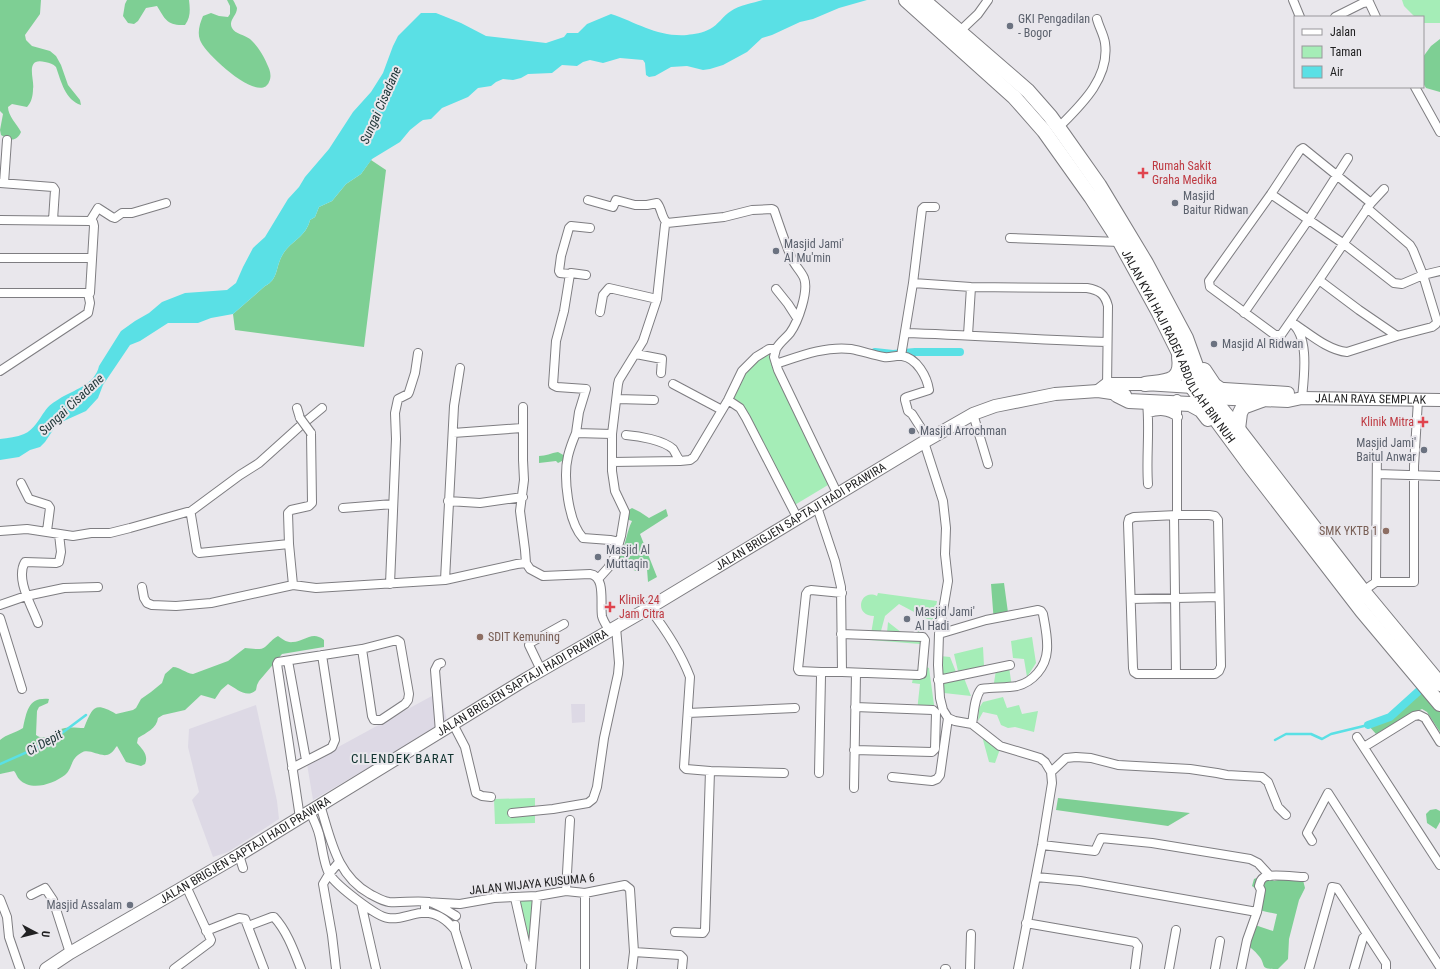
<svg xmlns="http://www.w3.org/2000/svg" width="1440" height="969" font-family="'Roboto Condensed',sans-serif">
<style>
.built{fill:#ddd9e5}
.green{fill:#a5edb7}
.forest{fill:#7ecf94}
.water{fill:#5ae0e5}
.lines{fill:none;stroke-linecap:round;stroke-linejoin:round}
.stream{stroke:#5ae0e5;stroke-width:2.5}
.canal{stroke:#5ae0e5;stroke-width:8}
.street-casing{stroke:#7e7d81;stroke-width:10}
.primary-casing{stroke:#7e7d81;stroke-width:14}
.highway-casing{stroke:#7e7d81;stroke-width:16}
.street{stroke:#fff;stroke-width:8}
.primary{stroke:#fff;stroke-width:12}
.highway{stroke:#fff;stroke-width:14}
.street-bridge-casing{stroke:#7e7d81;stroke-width:10;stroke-linecap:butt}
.street-bridge{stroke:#fff;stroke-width:8}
.worship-dot{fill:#6b7280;stroke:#e9e7ec;stroke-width:1.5}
.health-dot{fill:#e0444e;stroke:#e9e7ec;stroke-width:1.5}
.education-dot{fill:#8d6e63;stroke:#e9e7ec;stroke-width:1.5}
.labels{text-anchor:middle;stroke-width:4;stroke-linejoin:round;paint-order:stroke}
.worship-label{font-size:12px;fill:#5b616d;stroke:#e9e7ec;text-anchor:start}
.health-label{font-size:12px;fill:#be3a42;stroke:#e9e7ec;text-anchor:start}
.street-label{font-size:12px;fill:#212122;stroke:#e9e7ec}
.education-label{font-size:12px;fill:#785e54;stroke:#e9e7ec;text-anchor:end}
.water-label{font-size:13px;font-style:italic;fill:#22393a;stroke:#e9e7ec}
.neighbourhood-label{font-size:13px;letter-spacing:1px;fill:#10332f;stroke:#e9e7ec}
</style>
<rect width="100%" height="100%" fill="#e9e7ec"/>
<!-- built -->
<path class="built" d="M 441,691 L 447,722 L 313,800 L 307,764 Z
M 571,704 L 585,704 L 585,722 L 572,723 Z
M 256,705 L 277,801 L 279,819 L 228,852 L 213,857 L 192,800 L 199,792 L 188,747 L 189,729 Z"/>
<!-- green -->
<path class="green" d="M 1402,0 L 1440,0 L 1440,23 L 1423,23 L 1423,17 L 1415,17 L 1404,6 Z
M 768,352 L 828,485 L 793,506 L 731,400 L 746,369 Z
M 878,593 L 937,601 L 933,622 L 899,604 L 885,616 L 881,631 L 887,633 L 888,622 L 906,636 L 912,635 L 919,631 L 922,637 L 920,644 L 870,640 L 874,616 C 853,616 860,588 877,596 Z
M 1032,637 L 1036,663 L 1027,677 L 1024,659 L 1013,658 L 1011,641 Z
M 983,647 L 984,666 L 958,671 L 954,654 Z
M 940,656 L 950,657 L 956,672 L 939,675 Z
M 922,665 L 929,668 L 935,712 L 917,711 L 920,684 L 912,683 L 914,673 Z
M 1009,667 L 1012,687 L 993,689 L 996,670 Z
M 964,678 L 971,696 L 944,693 L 943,683 Z
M 1003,697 L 1007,708 L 1019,705 L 1022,714 L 1038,711 L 1034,732 L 1015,727 L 1008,728 L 1001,725 L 997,715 L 983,712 L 978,721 L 979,708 L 983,702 Z
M 982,736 L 1000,749 L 995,763 L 989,762 Z
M 535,798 L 535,823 L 495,824 L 494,799 Z
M 537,896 L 531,969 L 515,898 Z"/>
<!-- forest -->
<path class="forest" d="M 0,0 L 41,0 L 40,14 L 25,35 L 26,40 L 32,46 L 50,51 L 56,56 L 61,65 L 68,85 L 80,100 L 81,105 C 65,100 61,81 56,67 C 53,64 50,63 45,62 C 24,57 35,80 33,89 C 33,96 31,103 27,107 L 12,104 L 8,107 C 8,116 17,124 21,132 C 16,143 9,140 1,135 L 0,130 L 3,114 L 0,111 Z
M 127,0 L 189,0 C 190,9 191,17 185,25 C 167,26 165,19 157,6 L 146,8 L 138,21 L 134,24 L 128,23 L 123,16 L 125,4 Z
M 227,0 L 233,0 C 235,3 236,6 237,8 C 237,16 228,20 232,28 C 235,34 245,35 250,39 C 257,45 264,56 267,64 C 270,70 272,76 269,82 C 260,105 204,53 200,40 C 197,32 200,23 203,16 L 211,13 L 219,16 L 228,17 L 230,14 L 230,6 Z
M 1440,39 L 1440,92 L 1426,88 L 1423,83 L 1423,57 L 1431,46 Z
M 371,160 L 386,170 L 364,347 L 235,330 L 233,314 L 265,286 C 279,279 275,267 283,254 C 291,241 306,237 310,220 L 315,217 L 319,207 L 332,201 L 346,184 L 361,174 Z
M 558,452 L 565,456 L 566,459 L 558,463 L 556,461 L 539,463 L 539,456 C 546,456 551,453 558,452 Z
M 632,508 L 640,512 L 649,518 L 666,509 L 668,516 L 640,534 L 657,577 L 648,582 L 647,569 L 636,571 L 622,565 L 619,558 C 626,546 626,533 632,521 L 626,519 L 627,511 Z
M 1004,583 L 1009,620 L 994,623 L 991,584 Z
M 278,636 C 282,639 287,643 293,642 C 304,642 312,630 324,640 L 324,647 L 282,654 L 259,681 L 257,685 L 256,690 C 247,699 237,689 228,684 L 221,690 L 215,699 L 201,695 L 185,710 L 163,715 L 158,718 C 157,728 146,733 138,738 L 137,743 C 142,749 149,755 145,764 L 141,766 L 126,762 L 117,746 C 115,748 113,752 111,753 C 102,760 90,747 81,753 C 70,759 73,768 65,775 C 53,784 31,792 19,779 C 17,777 16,773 14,771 L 0,774 L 0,740 C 7,734 15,733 23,728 C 27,711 28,697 49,699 L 48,703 L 39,707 L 37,711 L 36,735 C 48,743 54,729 65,728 C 71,727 78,728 84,728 C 93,706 95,702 116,714 L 133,710 L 136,708 L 141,699 L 151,692 L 162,683 L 165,674 L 173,667 C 180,667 185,673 193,674 L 228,661 L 245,648 C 251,648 260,651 265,647 C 270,643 272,639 278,636 Z
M 1421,689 L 1440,705 L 1440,732 L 1427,712 L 1422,709 L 1407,716 L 1376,734 L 1368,725 L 1391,717 Z
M 1058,798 L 1190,813 L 1168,826 L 1056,810 Z
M 1436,809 L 1440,811 L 1440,822 L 1436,829 L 1427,823 L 1426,814 L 1430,810 Z
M 1264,875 L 1274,881 L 1286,878 L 1302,876 L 1305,888 L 1299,900 L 1289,939 L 1288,959 L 1278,969 C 1257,969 1268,966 1258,955 C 1255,951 1250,947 1246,944 L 1254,933 L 1255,925 L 1273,931 L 1277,914 L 1267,912 L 1259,910 L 1262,893 L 1252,886 L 1254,879 Z"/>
<!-- water -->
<path class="water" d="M 763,0 L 867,0 L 839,8 L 813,19 L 800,22 L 772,35 L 762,38 L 747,52 L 723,65 L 710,69 L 703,70 L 687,66 L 671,67 L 655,76 L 649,77 L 646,75 L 645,63 L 643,60 L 620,58 L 603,63 L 590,60 L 583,62 L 577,66 L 562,65 L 552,73 L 528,74 L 521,78 L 513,80 L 503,79 L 496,82 L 491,86 L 478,88 L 468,97 L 442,108 L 431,119 L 423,120 L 420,122 L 410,130 L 400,142 L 372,159 L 361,174 L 346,184 L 332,201 L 319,207 L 315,217 L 310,220 C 306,237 291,241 283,254 C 275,267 279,279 265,286 L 233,314 L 211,318 L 198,323 L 168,323 L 140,341 L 130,345 L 103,385 L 98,398 L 86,411 L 57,424 L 45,442 L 40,447 L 30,450 L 19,457 L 0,460 L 0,439 C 8,438 17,437 24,434 C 34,430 39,419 45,411 C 48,406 54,402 59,399 C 73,390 95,385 99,366 L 121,331 L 135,321 L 149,313 L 162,302 L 185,293 L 227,290 L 236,283 L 243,267 L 253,248 L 265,237 L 288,199 L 299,187 L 305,177 L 329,149 L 353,112 L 371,92 L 383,73 L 393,46 L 398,36 L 421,13 L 436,13 L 461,23 L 486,36 L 546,43 L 564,37 L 567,33 L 578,33 L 587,24 L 611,14 C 638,23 657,37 687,35 C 694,34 703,33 710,29 C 718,25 723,16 731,11 C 739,5 753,3 763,0 Z"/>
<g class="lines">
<!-- stream -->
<path class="stream" d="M 1275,740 L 1286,734 L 1311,734 L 1322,739 L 1331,734 L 1368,725
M 0,764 L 50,742 L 86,715"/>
<!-- canal -->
<path class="canal" d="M 875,352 L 893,354 L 915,352 L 960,352
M 1368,725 L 1390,717 L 1421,689"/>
<!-- street casing -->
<g class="street-casing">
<path id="street" d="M 1293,0 L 1300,17
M 1335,17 L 1363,3 L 1369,2 L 1376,17
M 959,32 L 978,14 L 988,0
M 1415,87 L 1440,132
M 1059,127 C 1081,105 1110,78 1105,43 C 1104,35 1099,27 1097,19
M 0,183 L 53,187 L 55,190 L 53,220
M 4,183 L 7,140
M 1271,194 L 1344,244 L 1394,283 L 1402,284 L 1423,275 L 1437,321 L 1436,324 L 1432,327 L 1397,336 L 1359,310 L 1319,280 L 1290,322 C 1310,334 1304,377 1302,398
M 588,200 L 613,207 L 616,200 L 635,205 L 647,205 L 657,203 C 662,209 661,217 667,223
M 1371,203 L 1384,189
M 1367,208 L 1410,245 L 1413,250 L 1423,275 L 1440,271
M 0,220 L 90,221
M 90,221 L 98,208 L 112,217 L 115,218 L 122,213 L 132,213 L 166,203
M 1010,238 L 1120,242
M 0,258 L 92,258
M 570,274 L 560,273 L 559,271 L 561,256 L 569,228 L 571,226 L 590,228
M 586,275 L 571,273 L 570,274 L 564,311 L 556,341 L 553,385 L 557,387 L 586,389 L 579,412 L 576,433 L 612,434
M 913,283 L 971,287 L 1087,288 C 1099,290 1105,294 1108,306 L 1107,388
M 776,289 L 788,304 L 797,318
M 0,293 L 90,293 L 94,226 L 93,222 L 90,221
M 600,312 L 603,295 L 609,288 L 657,299
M 1244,313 L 1309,219 L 1348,158
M 1290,322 L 1281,335 L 1275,335 L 1210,287 L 1209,281 L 1271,194 L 1300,150 L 1303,148 L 1371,203 L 1319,280
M 1296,325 C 1311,335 1328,350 1347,352 L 1397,336
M 905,333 C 973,335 1040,340 1107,342
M 968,335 L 971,287
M 776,349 L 774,357 L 778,370 L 838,495
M 636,354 L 662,359 L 661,373
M 901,356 L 913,283 L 922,209 L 924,207 L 935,207
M 776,364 C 800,356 825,346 851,349 C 862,351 873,355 884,357 C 890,358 896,355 902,356 C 917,358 927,377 929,390 L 907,397 L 905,398 L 905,400 L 908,411 L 912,414 L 928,439
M 0,371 L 88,313 L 90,303 L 88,293
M 673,384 L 722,410
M 617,399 L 654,400
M 1177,399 L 1177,515 L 1209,515 L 1215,516 L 1218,520 L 1221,666 L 1219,671 L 1215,674 L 1137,674 L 1134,672 L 1133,668 L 1128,523 L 1129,519 L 1134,517 L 1177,515
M 728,400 L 740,408 L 746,418 L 798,519
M 1147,403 C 1150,429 1146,457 1148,484
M 523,407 L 523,460 L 524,480 L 520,511 L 525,550 L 526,563 L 530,569 L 543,576 L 590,574 C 606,576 600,604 602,616 C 603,621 607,626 609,630
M 297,408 L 300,418
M 1148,413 C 1160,410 1167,410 1178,417
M 973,414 L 988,464
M 453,433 L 522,428
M 576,433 C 573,440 570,448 568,456 C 563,477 568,522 583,538 L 610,540 L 619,542
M 626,435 C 639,436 663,440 673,449 C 675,452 677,457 680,461 L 690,460 L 694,457 L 728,400 L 742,371 L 756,357 L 769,349 L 776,349 C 780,342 785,339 790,333 C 798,322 809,291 804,278 C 801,271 795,266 792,259 C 785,243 780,227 774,210 L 772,209 L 752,210 L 724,217 L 667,223
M 924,442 L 943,501 L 946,528 L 945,554 L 948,581 L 939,634 L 938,665 L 940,698 L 943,710 L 948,718 L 955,721 L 972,724 L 1000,746 L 1040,758 L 1045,762 L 1051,772 L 1052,783 L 1042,845 L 1018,969
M 612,462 L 680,461
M 1377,474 L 1440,476
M 21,483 L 29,499 L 48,505 L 50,508 L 47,531
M 448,501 L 480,503 L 523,497
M 817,507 L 835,561 L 841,587 L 842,672 L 821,672 L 821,676 L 819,773
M 343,508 L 393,504
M 190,512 L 240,475 L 259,463 L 299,427 L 322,408
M 1174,516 L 1176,674
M 0,531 L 27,529 L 73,536 L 91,533 L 110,533 L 130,528 L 187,512 L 190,512 L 191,515 L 197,551 L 199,553 L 289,544
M 599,578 L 608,568 L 615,557 L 621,536 L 625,512 L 615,491 L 612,471 L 612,434 L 618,384 L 619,380 L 643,341 L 657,299 L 665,225 L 667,223
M 445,580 L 454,406 L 460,368
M 1376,582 L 1377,444
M 390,584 L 396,439 L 395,413 L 398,399 L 408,394 L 409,392 L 415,373 L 418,353
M 293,585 L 289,544 L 288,513 L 291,510 L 309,506 L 312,503 L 311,433
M 142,587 L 144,598 L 147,603 L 152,605 L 176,606 L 211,603 L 293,585 L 316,588 L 445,580 L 517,564 L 526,563
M 1363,591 L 1376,582 L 1414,582 L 1414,466 L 1418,400
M 1131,599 L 1219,597
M 0,605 L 26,596 L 64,588 L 98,587
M 649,608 C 666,630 680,651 690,677 L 684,767 L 686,769 L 710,771 L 705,930 L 703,933 L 675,932
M 0,618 L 22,689
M 38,623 C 32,606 15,579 25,562 L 56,563 L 59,562 L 61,552 L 59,534
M 841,634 L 923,637 L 925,640 L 922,674 L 919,675 L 842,672
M 939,634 L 986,620 L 1038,610 L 1041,611 L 1043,614 C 1045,625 1048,638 1047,650 C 1046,667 1033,682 1017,686 C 1005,688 993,687 981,689 C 974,698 974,713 972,724
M 288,661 L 306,760
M 541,670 L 529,645 L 530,643 L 564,624
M 821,672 L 799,671 L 798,669 L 806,594 L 808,591 L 811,590 L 842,593
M 938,680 L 1010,665
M 688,713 L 795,708
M 453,724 L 465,747 L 476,793 L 482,796 L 491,797
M 440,732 L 435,670 L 438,664 L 441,663
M 1357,737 L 1440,865
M 1364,747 L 1414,716 L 1419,715 L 1425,718 L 1440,742
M 854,750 L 932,752 L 935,749 L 936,713 L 933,710 L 855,707
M 292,768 L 329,749 L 332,747 L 335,740 L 322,655
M 710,771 L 784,773
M 1051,772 L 1066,758 L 1076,757 L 1091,758 L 1118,765 L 1190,769 L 1217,773 L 1227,775 L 1262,777 L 1268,782 L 1278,807 L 1286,815
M 892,777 L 932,781 L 937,779 L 940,775 L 948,718
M 854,788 L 856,673
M 320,805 C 331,839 336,875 370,894 C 376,897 382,901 389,902 C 402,903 416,900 429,902 C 439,905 448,911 456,916
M 310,811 C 313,819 317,826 319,834 C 322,844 324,868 330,875 C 337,886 377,917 388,918 C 400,920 410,914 421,913 C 436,911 447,920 455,930
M 512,813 L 553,809 L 588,803 L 593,799 L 597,787 L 604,738 L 618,674 L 619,663 L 616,627
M 300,818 L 277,664 L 278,662 L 362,649 L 397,640 L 400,642 L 409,694 L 408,700 L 405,704 L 381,720 L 374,720 L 372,716 L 362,649
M 1312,841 L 1307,833 L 1328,793 L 1440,967
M 1042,845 L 1095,851 L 1101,838 L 1152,843 L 1250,859 L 1258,863 L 1270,876
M 239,855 L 243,868
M 1036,877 L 1080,881 L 1257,912
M 566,891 L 570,820
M 585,893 L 585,969
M 31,895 L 45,888 L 53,900 L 70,953
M 515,898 L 529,960
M 0,899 L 7,917 L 9,937 L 20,969
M 361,903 L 376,969
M 425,913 L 425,902 L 460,904 L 494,898 L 537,896 L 566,891 L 585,893 L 625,885 L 630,889 L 634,952 L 632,969
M 1026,923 L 1135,942 L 1138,946 L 1135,969
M 455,925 L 455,930 L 467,969
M 248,926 L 272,917 L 274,917 C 287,931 294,951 301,969
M 206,931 L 239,918 L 245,919 L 264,969
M 634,952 L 680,955 L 683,958 L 682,969
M 174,969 L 210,942 L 211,940 L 186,886
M 336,969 L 332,935 L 323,884 L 329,874 L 339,862
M 531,969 L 537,896
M 945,969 L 946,969
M 970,969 L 971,934
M 1169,969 L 1176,930
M 1215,969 L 1220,941
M 1241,969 L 1247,940 L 1257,912 L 1261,890 L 1259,886 C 1260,883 1260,880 1263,878 C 1268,873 1296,877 1304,877
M 1309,969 L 1332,887 L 1337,888 L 1386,963 L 1386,969
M 1354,969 L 1363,938 L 1367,934"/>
</g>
<!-- primary casing -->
<g class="primary-casing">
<g id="primary">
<path d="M 1098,391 L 1107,384 L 1145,384 L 1288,393"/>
<path id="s1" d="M 1206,398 L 1288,401 L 1302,398 L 1440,400"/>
<path id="s2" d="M 46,969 L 70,953 L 239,855 L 526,679 L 649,608 L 924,442 L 973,414 L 995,406 L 1055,394 L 1098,391 L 1125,395"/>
</g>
</g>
<!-- highway casing -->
<g class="highway-casing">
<g id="highway">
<path id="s3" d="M 906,0 L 1014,97 L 1044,131 L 1091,197 L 1120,242 L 1159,313 L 1178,351 L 1192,387 L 1251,467 L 1362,611 L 1440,704"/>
<path d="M 923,0 L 1028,91 L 1050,116 L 1063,134 L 1099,185 L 1146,263 L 1186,338 L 1204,388 L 1238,429 L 1363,591 L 1440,684"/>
<path d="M 1204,370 L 1214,385 L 1221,390"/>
<path d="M 1145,384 C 1165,381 1183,383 1179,357"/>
<path d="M 1117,395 L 1129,401 L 1190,404 L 1201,410 L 1208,419"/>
<path d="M 1238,429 L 1240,413 L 1243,407 L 1262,400"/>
</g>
</g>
<!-- street -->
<use href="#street" class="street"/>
<!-- primary -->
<use href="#primary" class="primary"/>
<!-- highway -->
<use href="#highway" class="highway"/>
<!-- street-bridge casing -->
<g class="street-bridge-casing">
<path id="street-bridge" d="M 300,418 L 311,433"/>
</g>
<!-- street-bridge -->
<use href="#street-bridge" class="street-bridge"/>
</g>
<!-- markers -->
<g class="worship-dot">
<circle cx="1010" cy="26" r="4"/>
<circle cx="1175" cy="203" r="4"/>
<circle cx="776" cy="251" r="4"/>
<circle cx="1214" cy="344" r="4"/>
<circle cx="912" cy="431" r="4"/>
<circle cx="1424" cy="450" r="4"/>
<circle cx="598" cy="557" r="4"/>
<circle cx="907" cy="619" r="4"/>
<circle cx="130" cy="905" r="4"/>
</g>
<g class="health-dot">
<path d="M1141 167h4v4h4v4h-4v4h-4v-4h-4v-4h4z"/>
<path d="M1421 416h4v4h4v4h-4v4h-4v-4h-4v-4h4z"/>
<path d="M608 601h4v4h4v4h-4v4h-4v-4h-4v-4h4z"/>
</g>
<g class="education-dot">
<circle cx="1386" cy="531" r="4"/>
<circle cx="480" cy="637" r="4"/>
</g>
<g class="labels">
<!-- worship labels -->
<g class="worship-label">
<text x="1018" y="23">GKI Pengadilan<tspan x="1018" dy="14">- Bogor</tspan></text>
<text x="1183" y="200">Masjid<tspan x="1183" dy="14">Baitur Ridwan</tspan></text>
<text x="784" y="248">Masjid Jami'<tspan x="784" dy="14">Al Mu'min</tspan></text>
<text x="1222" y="348">Masjid Al Ridwan</text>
<text x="920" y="435">Masjid Arrochman</text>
<text x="1416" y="447" text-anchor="end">Masjid Jami'<tspan x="1416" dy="14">Baitul Anwar</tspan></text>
<text x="606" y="554">Masjid Al<tspan x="606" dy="14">Muttaqin</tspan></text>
<text x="915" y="616">Masjid Jami'<tspan x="915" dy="14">Al Hadi</tspan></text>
<text x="122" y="909" text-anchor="end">Masjid Assalam</text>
</g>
<!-- health labels -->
<g class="health-label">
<text x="1152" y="170">Rumah Sakit<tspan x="1152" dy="14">Graha Medika</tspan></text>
<text x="1414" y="426" text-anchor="end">Klinik Mitra</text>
<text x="619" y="604">Klinik 24<tspan x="619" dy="14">Jam Citra</tspan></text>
</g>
<!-- street labels -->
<g class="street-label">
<text dy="4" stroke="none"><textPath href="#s3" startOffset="445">JALAN KYAI HAJI RADEN ABDULLAH BIN NUH</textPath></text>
<text dy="4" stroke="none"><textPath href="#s1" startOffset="165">JALAN RAYA SEMPLAK</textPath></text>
<text dy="4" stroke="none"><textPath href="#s2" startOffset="880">JALAN BRIGJEN SAPTAJI HADI PRAWIRA</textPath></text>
<text dy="4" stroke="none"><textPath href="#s2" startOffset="556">JALAN BRIGJEN SAPTAJI HADI PRAWIRA</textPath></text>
<text dy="4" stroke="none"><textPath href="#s2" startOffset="232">JALAN BRIGJEN SAPTAJI HADI PRAWIRA</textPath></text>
<text transform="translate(532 884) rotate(-6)" y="4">JALAN WIJAYA KUSUMA 6</text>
</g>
<!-- education labels -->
<g class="education-label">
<text x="1378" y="535">SMK YKTB 1</text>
<text x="488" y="641" text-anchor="start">SDIT Kemuning</text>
</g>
<!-- water labels -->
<g class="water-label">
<text transform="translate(380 105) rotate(-66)" y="5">Sungai Cisadane</text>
<text transform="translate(71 404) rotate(-43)" y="5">Sungai Cisadane</text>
<text transform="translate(44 742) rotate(-29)" y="5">Ci Depit</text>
</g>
<!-- neighbourhood labels -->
<g class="neighbourhood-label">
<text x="403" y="763">CILENDEK BARAT</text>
</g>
</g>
<!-- legend -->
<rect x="1294" y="16" width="130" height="72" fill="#e9e7ec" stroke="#99989b"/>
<rect x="1302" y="29" width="20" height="6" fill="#ffffff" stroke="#99989b"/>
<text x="1330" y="36" font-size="12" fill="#212122">Jalan</text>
<rect x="1302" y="46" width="20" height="12" fill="#a5edb7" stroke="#99989b"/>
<text x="1330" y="56" font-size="12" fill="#212122">Taman</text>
<rect x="1302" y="66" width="20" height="12" fill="#5ae0e5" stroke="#99989b"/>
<text x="1330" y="76" font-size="12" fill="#212122">Air</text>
<!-- north arrow -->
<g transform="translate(36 933) rotate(97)" stroke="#e9e7ec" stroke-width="3" paint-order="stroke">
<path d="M0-3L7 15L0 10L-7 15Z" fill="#212122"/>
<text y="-6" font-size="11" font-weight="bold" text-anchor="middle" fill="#212122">U</text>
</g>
</svg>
